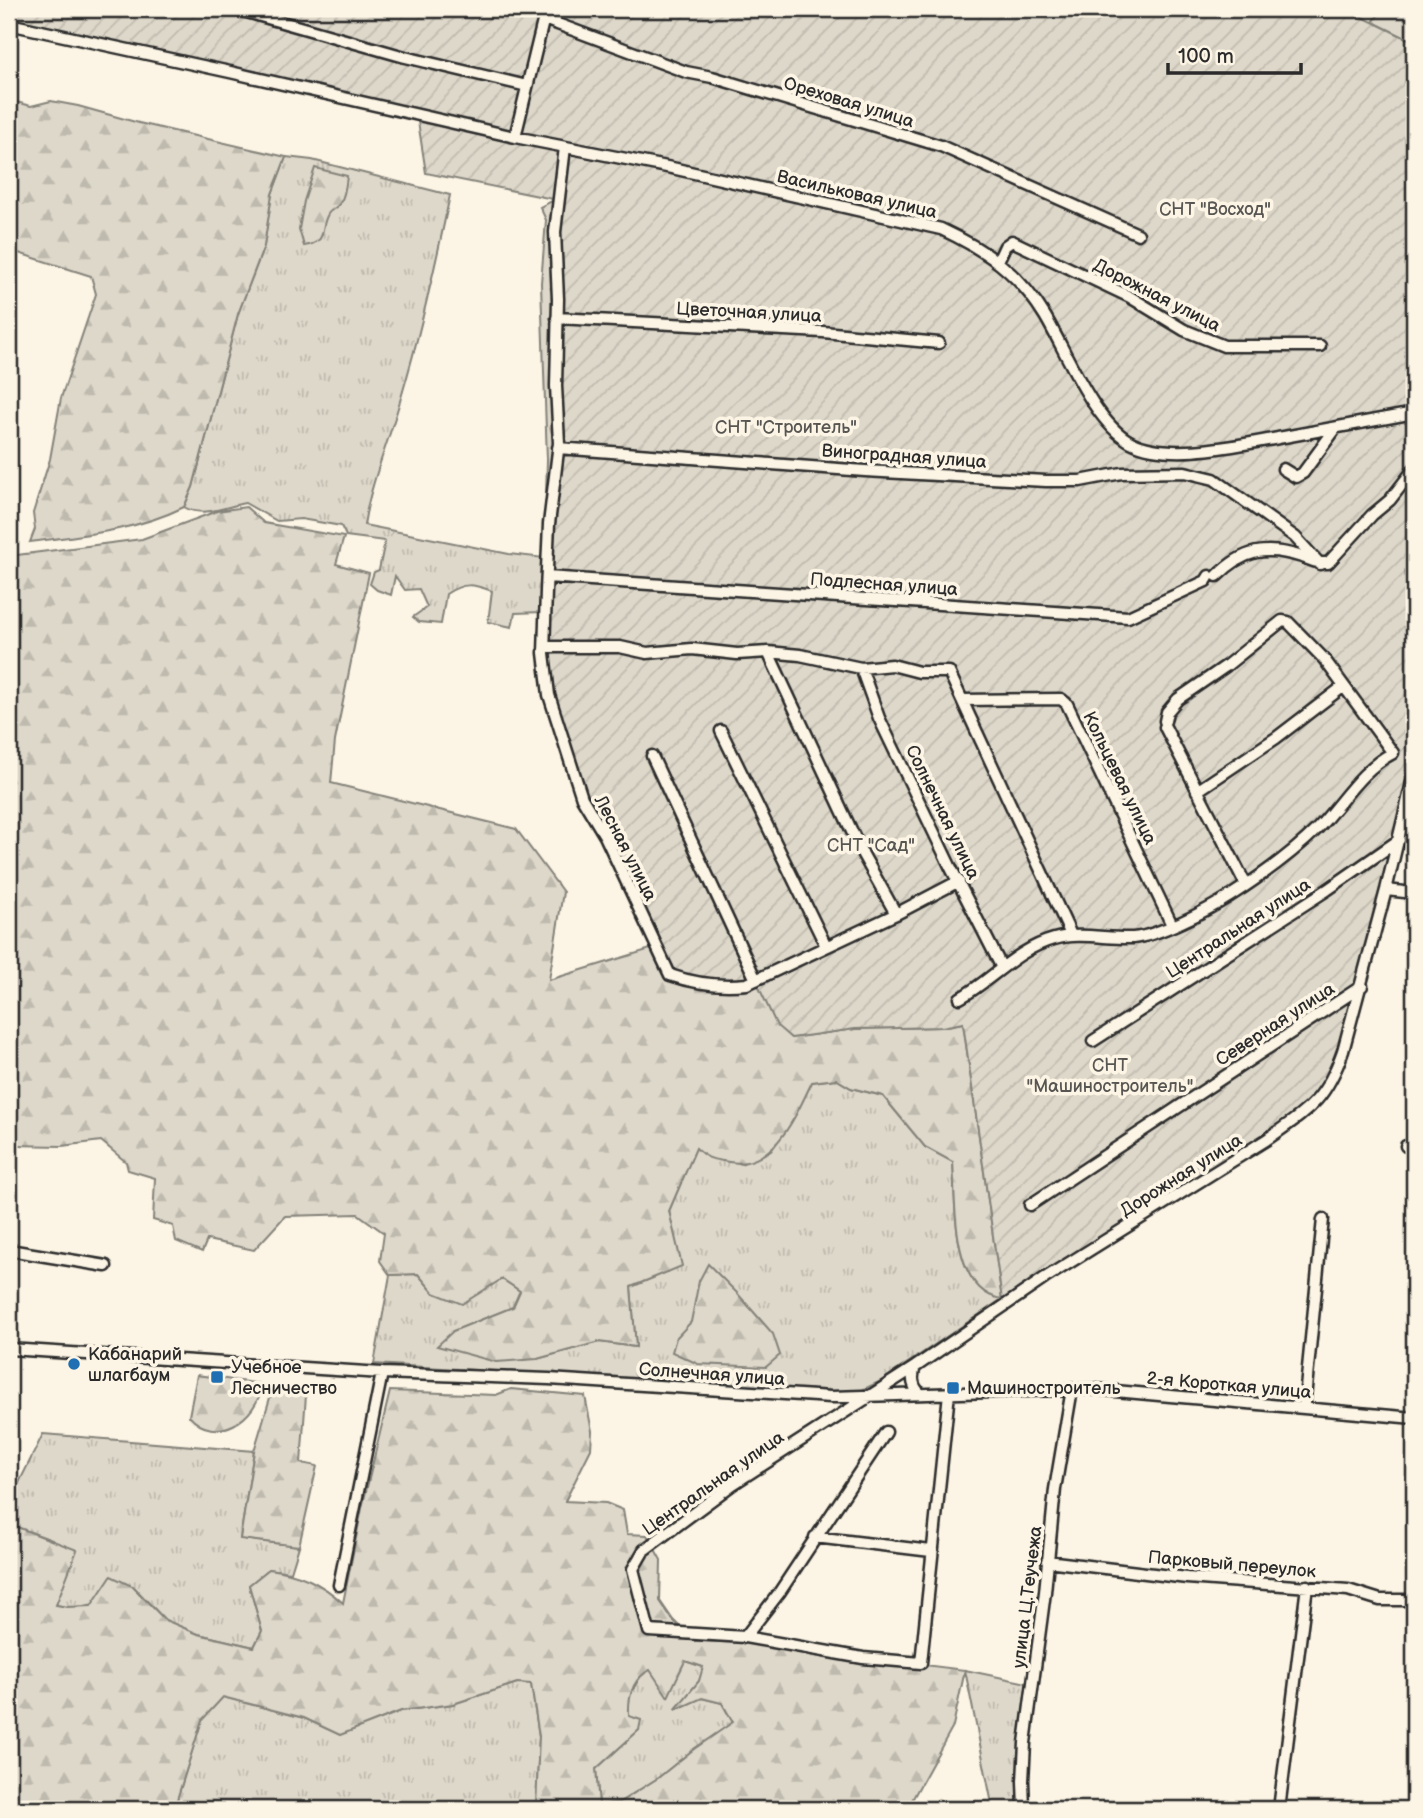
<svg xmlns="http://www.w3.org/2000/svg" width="1423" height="1818" font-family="'Balsamiq Sans',sans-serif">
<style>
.grass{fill:url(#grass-tufts);stroke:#84827a;stroke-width:2}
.forest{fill:url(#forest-firs);stroke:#84827a;stroke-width:2;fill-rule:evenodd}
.garden{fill:url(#garden-furrows);stroke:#84827a;stroke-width:2}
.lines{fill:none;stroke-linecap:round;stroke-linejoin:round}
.minor-casing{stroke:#2b2b2b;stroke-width:15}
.minor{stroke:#fcf5e5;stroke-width:10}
.poi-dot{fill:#1f6fb2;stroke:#fcf5e5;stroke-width:2.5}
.labels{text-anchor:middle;stroke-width:7;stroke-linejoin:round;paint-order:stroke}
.street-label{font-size:18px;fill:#2b2b2b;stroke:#fcf5e5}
.park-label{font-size:18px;fill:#585653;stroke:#fcf5e5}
.poi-label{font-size:18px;fill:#2b2b2b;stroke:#fcf5e5;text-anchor:start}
</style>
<defs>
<pattern id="grass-tufts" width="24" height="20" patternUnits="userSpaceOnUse" patternTransform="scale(1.75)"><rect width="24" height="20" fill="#ded8ca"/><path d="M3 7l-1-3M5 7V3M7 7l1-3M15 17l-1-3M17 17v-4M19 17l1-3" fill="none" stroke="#bfbaae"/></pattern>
<pattern id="forest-firs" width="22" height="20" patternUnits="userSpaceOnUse" patternTransform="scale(1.75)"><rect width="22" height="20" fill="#ded8ca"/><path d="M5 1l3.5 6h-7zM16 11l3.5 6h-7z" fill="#bfbaae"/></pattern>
<pattern id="garden-furrows" width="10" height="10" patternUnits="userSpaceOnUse" patternTransform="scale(1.75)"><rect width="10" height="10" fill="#ded8ca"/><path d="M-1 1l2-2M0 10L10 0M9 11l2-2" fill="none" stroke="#bfbaae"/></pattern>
</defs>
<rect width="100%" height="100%" fill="#fcf5e5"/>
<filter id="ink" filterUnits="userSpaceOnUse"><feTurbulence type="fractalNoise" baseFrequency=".0143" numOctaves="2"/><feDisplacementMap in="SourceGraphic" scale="14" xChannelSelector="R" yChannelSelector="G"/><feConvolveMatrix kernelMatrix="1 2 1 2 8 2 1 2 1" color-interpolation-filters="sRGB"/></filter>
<g filter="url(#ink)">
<!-- grass -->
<path class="grass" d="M 286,157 L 312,160 L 450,195 C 435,268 419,340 397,411 C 386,448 370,486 364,525 L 509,554 L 544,558 L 547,460 L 541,283 L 546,220 L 540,207 L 552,201 L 556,202 L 557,443 L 542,612 L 515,613 L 512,627 L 488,622 L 492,591 C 473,584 464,582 446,594 L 441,624 L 419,622 L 413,617 L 427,607 L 419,589 L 405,590 L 395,576 L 391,595 L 377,590 L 370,584 L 374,572 L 379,570 L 385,541 L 346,536 L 341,526 L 301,519 L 277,521 L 245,503 C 225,507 202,518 184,507 L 193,487 L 238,314 L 264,246 L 272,194 Z
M 836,1079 L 851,1088 L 883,1096 L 925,1147 L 953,1162 C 956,1202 950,1291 1002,1299 L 881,1381 L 860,1391 L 830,1391 L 374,1364 L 390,1275 L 418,1274 L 434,1293 L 502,1279 L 520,1291 L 513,1307 L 453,1331 L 537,1359 L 599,1342 L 636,1347 L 631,1287 L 681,1266 L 669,1211 L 696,1147 L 741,1164 L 771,1151 L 790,1124 L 812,1082 Z
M 43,1434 L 254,1451 L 240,1539 L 299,1546 L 291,1572 L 269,1569 L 249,1585 L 262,1631 L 254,1647 L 198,1634 L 165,1620 L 133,1586 C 105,1600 87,1612 56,1605 L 63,1582 L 52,1540 L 9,1524 L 9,1503 Z
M 685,1661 L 704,1667 L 699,1681 L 677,1709 L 701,1698 L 722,1703 L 733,1723 L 694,1749 L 658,1778 L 620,1802 L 599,1805 L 596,1769 L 639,1730 L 629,1717 L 628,1699 L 641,1675 L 650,1669 Z
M 965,1670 L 1032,1684 L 1024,1809 L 993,1809 Z
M 517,1683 L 531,1683 L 539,1736 L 536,1809 L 174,1809 L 202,1719 L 223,1697 L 304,1718 L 340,1735 L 401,1711 L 453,1704 Z"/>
<!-- forest -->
<path class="forest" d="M 1383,9 L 1414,9 L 1414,42 L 1373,22 Z
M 9,100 L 31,106 L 51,101 L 78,106 L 139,123 L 286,157 L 272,194 L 264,246 L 238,314 L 193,487 L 184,507 C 135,531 83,535 30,542 L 35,529 L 33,513 L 50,459 L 61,398 L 96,294 L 91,276 L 9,250 Z
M 315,168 L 347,176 C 346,185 345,196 340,203 C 337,208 330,210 328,214 C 319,229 329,242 304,246 L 299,229 L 304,201 Z
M 246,507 L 264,523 L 344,537 L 336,564 L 369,573 L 335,741 L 331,783 L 516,829 L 563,892 L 549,980 L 657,947 L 756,980 L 777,1025 L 791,1038 L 855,1029 L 942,1027 L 963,1023 L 1002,1299 C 950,1291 956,1202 953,1162 L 925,1147 L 883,1096 L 851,1088 L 836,1079 L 812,1082 C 796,1115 774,1170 729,1162 C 712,1159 708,1160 696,1148 L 669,1211 L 682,1266 L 631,1287 L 636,1347 L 599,1342 L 537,1359 L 496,1362 L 437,1346 L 453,1331 L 513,1307 L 520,1291 L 502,1279 L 462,1304 L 434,1293 L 418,1274 L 390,1275 L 380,1261 L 384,1233 L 358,1214 L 285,1216 L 254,1250 L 207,1240 L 202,1252 L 176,1241 L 173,1226 L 153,1220 L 155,1178 L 128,1170 L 126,1162 L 101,1141 L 62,1146 L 12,1145 L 9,1159 L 9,554 L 17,555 L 142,539 L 217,511 Z
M 708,1264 L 737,1293 L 773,1334 L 780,1355 L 766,1367 L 698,1364 L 672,1352 L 676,1338 L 691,1322 L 699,1281 Z
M 197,1375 L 262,1384 C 258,1420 215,1446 189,1416 Z
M 511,1389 L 585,1396 L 592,1431 L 591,1449 L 565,1501 L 606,1503 L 623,1510 L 627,1534 L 647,1535 L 661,1560 L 660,1601 L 673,1620 L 694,1641 L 747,1643 L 965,1670 L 953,1726 L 907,1809 L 536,1809 L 539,1736 L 531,1684 L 517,1683 L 453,1704 L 401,1711 L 340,1735 L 304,1718 L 223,1697 L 202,1720 L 174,1809 L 9,1809 L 9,1524 L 77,1550 L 56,1605 L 67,1607 L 91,1606 L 111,1576 L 132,1586 L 165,1620 L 198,1634 L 254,1647 L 262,1631 L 249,1585 L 269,1569 C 300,1573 321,1583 343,1603 L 362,1508 L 390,1391 L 496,1395 ZM 685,1661 L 703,1667 L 699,1681 L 675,1710 L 702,1698 L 722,1703 L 733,1722 L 694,1749 L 658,1778 L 620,1802 L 599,1805 L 596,1769 L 639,1730 L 641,1720 L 629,1716 C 628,1698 632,1679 650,1670 L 668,1697 Z
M 272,1391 L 306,1395 L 301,1463 L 317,1466 L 299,1546 L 240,1539 L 254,1451 Z"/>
<!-- garden -->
<path class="garden" d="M 9,9 L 1346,9 L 1414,42 L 1414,774 L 1343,1051 L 1315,1103 L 1003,1307 L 963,1023 L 942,1027 L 855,1029 L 791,1038 L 777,1026 L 756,981 L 747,984 L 670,975 L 582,798 L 560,734 L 544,653 L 559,443 L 558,200 L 426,173 L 417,115 L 9,24 Z"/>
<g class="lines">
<!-- minor casing -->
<g class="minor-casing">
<path id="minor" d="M 236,9 L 405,57 L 527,86
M 519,9 L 545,16
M 544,19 L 686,72 L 712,77 L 941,146 L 1138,234
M 9,24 L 230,72 L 515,137 L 672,168 L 941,229 C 986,250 1019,273 1045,316 C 1066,351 1094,423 1131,442 C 1170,462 1242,444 1284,437 C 1327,429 1371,421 1414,413
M 515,137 L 546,9
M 565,147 L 555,232 L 558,299 L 556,386 L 559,443 L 549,524 L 546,591 L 544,653 L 549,695 L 582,798 L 605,836 L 670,975 C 696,984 719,987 747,984 L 896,914 L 959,881
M 998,261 L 1005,246 L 1012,241 L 1130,297 L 1184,330 L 1224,346 L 1320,346
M 557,318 L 823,332 L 939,343
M 558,448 L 865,471 L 1046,481 L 1080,481 L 1122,473 L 1185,472 L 1214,479 L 1295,537 L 1320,564
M 1283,469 L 1296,477 L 1303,473 L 1336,428
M 1217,576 C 1243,550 1266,545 1302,557 C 1312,560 1317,564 1328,563 L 1372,515 L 1390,500 L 1414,469
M 547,577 L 1128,617 L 1206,581 L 1209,576
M 545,647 L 620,647 L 647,653 L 692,649 L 737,654 L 768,652 L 800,655 L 861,668 L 892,665 L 919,672 L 949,672 L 1071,935
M 768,652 L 862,853 L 896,914
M 861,668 L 879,718 L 950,866 L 1002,968
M 962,700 L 1061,699 L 1067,704 L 1172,925
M 1165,727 L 1246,885
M 721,731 L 826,946
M 652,756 L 756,980
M 1197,791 L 1276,738 L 1344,686
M 1386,890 L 1414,893
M 960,998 C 992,980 1017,949 1054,939 C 1079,932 1106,939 1133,938 C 1158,936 1208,910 1230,896 C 1261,876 1292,854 1318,828 C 1342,803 1361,769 1393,753 L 1324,659 L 1288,622 L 1282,621 L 1226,666 L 1178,699 L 1167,712 L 1165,721
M 1093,1041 L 1327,890 L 1399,840
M 1406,1146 L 1414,1147
M 1030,1205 L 1362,986
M 9,1250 L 106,1266
M 9,1349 L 382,1373 L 549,1379 L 831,1397 L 1093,1389 L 1414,1418
M 915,1367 C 911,1378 912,1387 921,1394
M 949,1393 L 921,1663 L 863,1658 L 745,1637 L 649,1631 L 633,1569 L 644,1550 L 733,1484 L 915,1367 L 1045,1278 L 1266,1140 C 1308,1110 1325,1102 1343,1051 L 1386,890 L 1414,774
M 1304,1408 L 1323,1219
M 815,1537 L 931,1551
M 1047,1561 L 1187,1578 L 1348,1590 L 1380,1600 L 1414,1600
M 339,1585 L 382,1373
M 745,1637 L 779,1593 L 886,1432
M 1024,1809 L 1023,1781 L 1025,1743 L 1045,1592 L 1055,1489 L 1072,1389
M 1279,1809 L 1307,1586"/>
</g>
<!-- minor -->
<use href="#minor" class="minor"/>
</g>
</g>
<!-- markers -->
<g class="poi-dot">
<circle cx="74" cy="1364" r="7"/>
<rect x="210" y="1370" width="14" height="14" rx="3.5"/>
<rect x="946" y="1381" width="14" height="14" rx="3.5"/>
</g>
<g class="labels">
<!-- street labels -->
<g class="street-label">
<text transform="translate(849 102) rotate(17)" y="6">Ореховая улица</text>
<text transform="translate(857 194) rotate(13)" y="6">Васильковая улица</text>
<text transform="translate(1157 295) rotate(27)" y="6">Дорожная улица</text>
<text transform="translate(749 312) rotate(3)" y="6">Цветочная улица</text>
<text transform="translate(904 456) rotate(4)" y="6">Виноградная улица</text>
<text transform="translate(884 584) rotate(4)" y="6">Подлесная улица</text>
<text transform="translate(1120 778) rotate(64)" y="6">Кольцевая улица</text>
<text transform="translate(943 812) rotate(64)" y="6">Солнечная улица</text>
<text transform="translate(626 848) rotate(63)" y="6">Лесная улица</text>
<text transform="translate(1238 928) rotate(-33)" y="6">Центральная улица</text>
<text transform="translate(1275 1024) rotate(-33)" y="6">Северная улица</text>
<text transform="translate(1181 1175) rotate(-32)" y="6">Дорожная улица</text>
<text transform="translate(712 1374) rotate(4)" y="6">Солнечная улица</text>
<text transform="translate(1229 1385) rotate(5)" y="6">2-я Короткая улица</text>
<text transform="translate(713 1483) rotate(-35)" y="6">Центральная улица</text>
<text transform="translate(1232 1564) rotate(5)" y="6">Парковый переулок</text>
<text transform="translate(1027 1597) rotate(-83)" y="6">улица Ц.Теучежа</text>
</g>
<!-- park labels -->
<g class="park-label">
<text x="1215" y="215">СНТ "Восход"</text>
<text x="786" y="433">СНТ "Строитель"</text>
<text x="871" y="851">СНТ "Сад"</text>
<text x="1110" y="1071">СНТ<tspan x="1110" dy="21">"Машиностроитель"</tspan></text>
</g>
<!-- poi labels -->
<g class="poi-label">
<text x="88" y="1360">Кабанарий<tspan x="88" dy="21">шлагбаум</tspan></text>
<text x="231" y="1373">Учебное<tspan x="231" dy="21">Лесничество</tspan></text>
<text x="967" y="1394">Машиностроитель</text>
</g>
</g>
<!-- margin -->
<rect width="1423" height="1818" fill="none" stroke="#fcf5e5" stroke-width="35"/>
<rect x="18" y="18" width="1388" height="1783" fill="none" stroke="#2b2b2b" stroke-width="2.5" filter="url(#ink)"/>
<!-- scale -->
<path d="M1168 63v10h133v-10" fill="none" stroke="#2b2b2b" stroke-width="3.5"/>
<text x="1178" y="63" font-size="21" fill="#2b2b2b" stroke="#fcf5e5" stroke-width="5" paint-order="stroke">100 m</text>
</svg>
